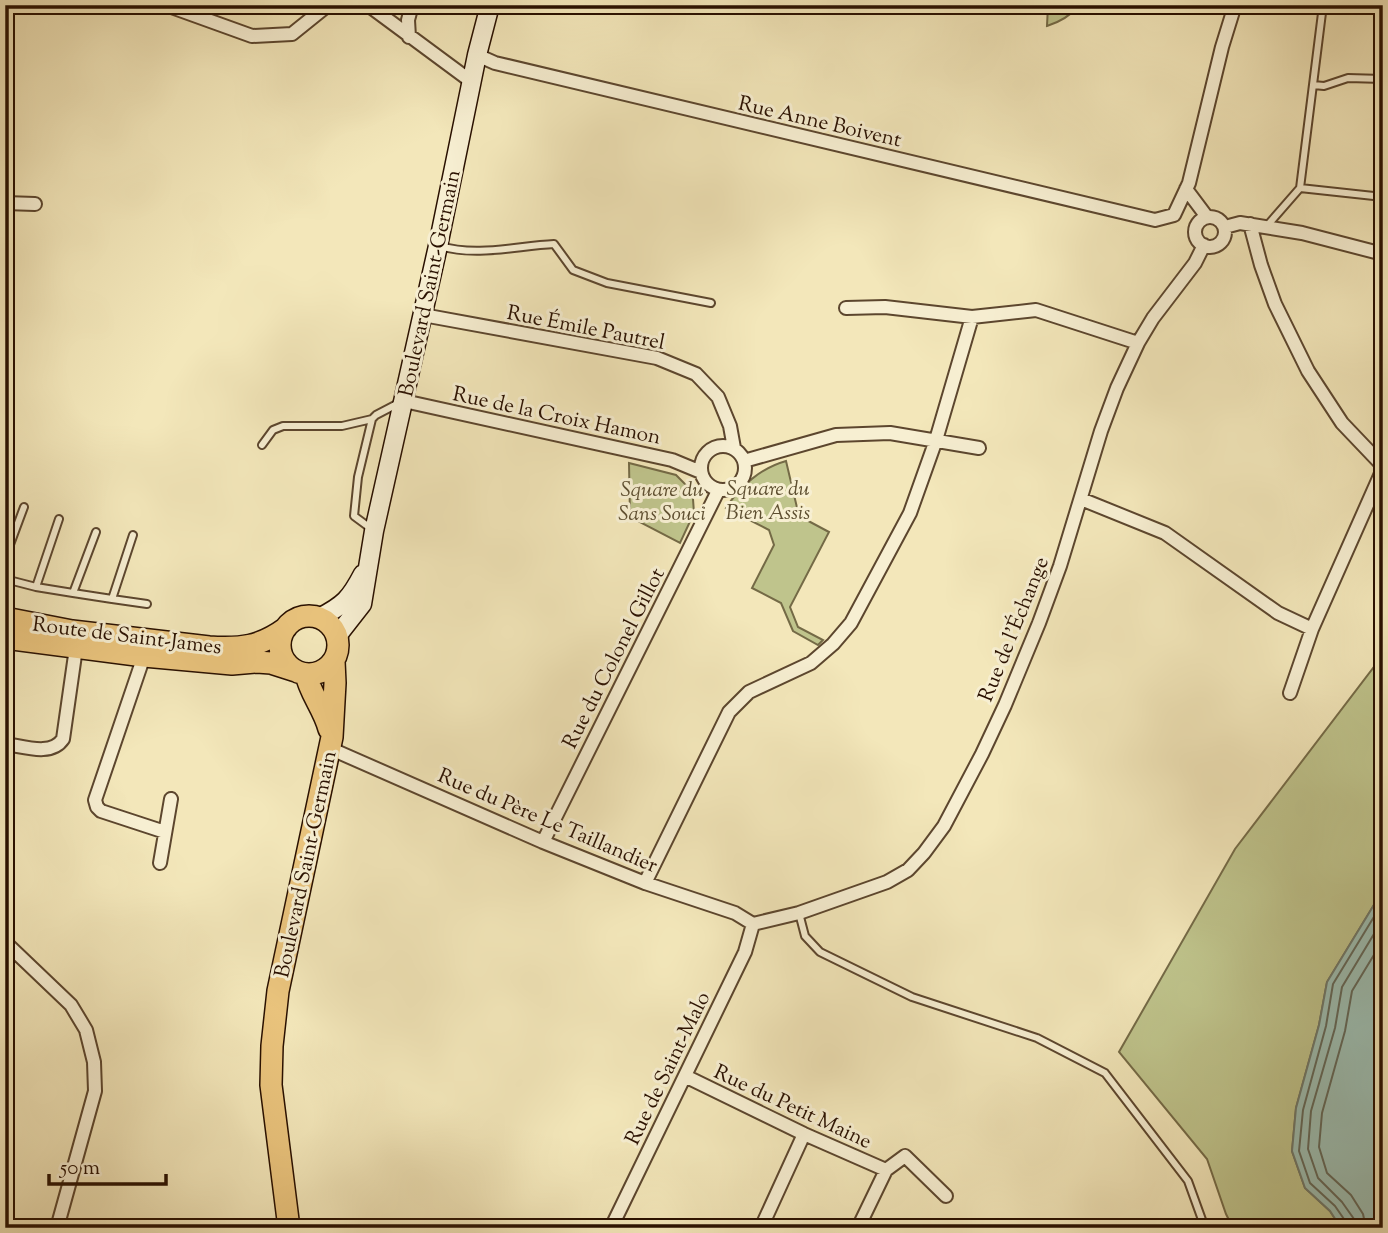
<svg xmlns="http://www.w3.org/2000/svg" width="1388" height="1233" font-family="'Sorts Mill Goudy',serif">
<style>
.green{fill:#bfc48c;stroke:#746a46;stroke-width:2}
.water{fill:#9cbfb4;stroke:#6e796c;stroke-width:2}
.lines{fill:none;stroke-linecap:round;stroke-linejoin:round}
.shore{stroke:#62685a;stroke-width:2}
.service-casing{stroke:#5c462e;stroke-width:10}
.minor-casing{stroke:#5c462e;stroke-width:16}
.secondary-casing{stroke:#291000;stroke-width:21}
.primary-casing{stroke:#291000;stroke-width:24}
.service{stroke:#f7efd2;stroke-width:6}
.minor{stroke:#f7efd2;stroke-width:12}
.secondary{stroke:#f7efd2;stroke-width:18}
.primary{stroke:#eac47d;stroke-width:21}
.labels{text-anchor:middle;stroke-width:6;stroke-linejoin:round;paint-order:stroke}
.street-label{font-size:21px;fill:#291000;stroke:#f7efd2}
.park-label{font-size:21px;font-style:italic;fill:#5e4f31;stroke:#f7efd2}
</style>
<rect width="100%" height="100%" fill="#f3e7ba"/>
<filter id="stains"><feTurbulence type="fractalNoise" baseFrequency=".00286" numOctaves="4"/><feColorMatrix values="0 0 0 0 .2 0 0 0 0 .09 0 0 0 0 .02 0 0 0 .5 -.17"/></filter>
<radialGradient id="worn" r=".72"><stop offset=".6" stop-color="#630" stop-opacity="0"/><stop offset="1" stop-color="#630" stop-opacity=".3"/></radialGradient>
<!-- green -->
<path class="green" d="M 1048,5 L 1080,5 C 1071,15 1060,22 1047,26 Z
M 786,461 L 799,516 L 829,532 L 790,607 L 798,627 L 823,640 L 818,645 L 793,631 L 781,603 L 752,588 L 774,545 L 769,530 L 726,508 C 740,486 761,468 786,461 Z
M 629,463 L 676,475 L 686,485 L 693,499 L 694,513 L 680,543 L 630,517 Z
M 1380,659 L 1383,660 L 1383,890 L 1327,982 L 1319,1025 L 1296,1108 L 1292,1151 L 1305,1188 L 1330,1211 L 1341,1228 L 1233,1228 L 1226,1214 L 1207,1159 L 1119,1052 L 1235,849 Z"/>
<!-- water -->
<path class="water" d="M 1383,890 L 1383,1228 L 1341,1228 L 1330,1211 L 1305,1188 L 1292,1151 L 1296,1108 L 1319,1025 L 1327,982 Z"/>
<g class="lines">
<!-- shore -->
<path class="shore" d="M 1346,1228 L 1346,1222 L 1335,1206 L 1310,1183 L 1299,1151 L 1303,1110 L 1326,1026 L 1333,984 L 1383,902
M 1355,1228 L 1354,1219 L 1342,1202 L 1318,1178 L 1308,1149 L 1311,1111 L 1335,1028 L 1342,987 L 1383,919
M 1366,1228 L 1363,1214 L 1351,1195 L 1327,1173 L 1319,1147 L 1322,1113 L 1345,1031 L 1352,991 L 1383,940"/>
<!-- service casing -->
<g class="service-casing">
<path id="service" d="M 1313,85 L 1324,86 L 1348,78 L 1383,79
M 1300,188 L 1383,197
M 1266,227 L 1300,188 L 1323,5
M 440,246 C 477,257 516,246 554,244 L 573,270 L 607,283 L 711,303
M 262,445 L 273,430 L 283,426 L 342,426 L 372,419
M 59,519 L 36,587 L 73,593
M 373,530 L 354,516 L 358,477 L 372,419 L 376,415 L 399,403
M 96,532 L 73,593 L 112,599
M 133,535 L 112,599 L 147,604
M 5,558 L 24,507
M 5,579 L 36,587
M 799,913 L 805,936 L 820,952 L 912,997 L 1037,1038 L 1105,1073 L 1188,1181 L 1205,1228"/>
</g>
<!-- minor casing -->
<g class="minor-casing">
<path id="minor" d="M 166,5 L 252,36 L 292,34 L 328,5
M 368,5 L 472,82
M 409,37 L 408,20 L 412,5
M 477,55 L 495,63 L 1155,220 L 1174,215 L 1189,183 L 1222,47 L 1235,5
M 1186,189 L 1207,217
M 5,203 L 35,204
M1195 232a15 15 0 1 1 30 0a15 15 0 1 1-30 0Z
M 1250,224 L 1261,265 L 1275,304 L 1308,371 L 1342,423 L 1383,466
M 1225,227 L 1240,223 L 1302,233 L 1383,254
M 846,308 L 885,307 L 972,317 L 1036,310 L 1138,343
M 423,315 L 657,358 L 696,374 L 718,397 L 730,426 L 734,448
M 404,401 L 672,460 L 701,472
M701 468a22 22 0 1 1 44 0a22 22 0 1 1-44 0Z
M 744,461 L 836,435 L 890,433 L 979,448
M 1081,499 L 1165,533 L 1278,613 L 1312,629
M 144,656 L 95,800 L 97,807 L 101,811 L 165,832
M 1290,693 L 1312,629 L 1383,469
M 5,744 C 23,746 51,757 63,739 L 76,648
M 329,748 L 543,842 L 645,883 L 735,913 L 753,924
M 543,842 L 718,491
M 160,863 L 171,799
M 645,883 L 729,712 L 749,692 L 811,663 L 833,644 L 851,623 L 910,513 L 936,440 L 972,317
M 753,924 L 799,913 L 887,882 L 908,870 L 924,853 L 944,826 L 982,754 L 1005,705 L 1039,623 L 1060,566 L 1101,431 L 1117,388 L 1138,343 L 1153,318 L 1195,263 L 1204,245
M 5,942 L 71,1005 L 86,1030 L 94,1062 L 95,1091 L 57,1228
M 5,964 L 13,950
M 685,1076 L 804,1134 L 886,1170
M 611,1228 L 745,952 L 753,924
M 761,1228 L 804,1134
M 858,1228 L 886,1170 L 905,1156 L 946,1196"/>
</g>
<!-- secondary casing -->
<g class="secondary-casing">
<path id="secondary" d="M 319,618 C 344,605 350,599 363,574
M 337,636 L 362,604 L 374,531 L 438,246 L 477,55 L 490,5"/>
</g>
<!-- primary casing -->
<g class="primary-casing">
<path id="primary" d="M280 645a29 29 0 1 1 58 0a29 29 0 1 1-58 0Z
M 5,618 L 72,631 L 209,647 C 241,649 260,647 286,628
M 5,638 L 144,656 L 232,664 L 257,662 L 271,663 L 296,671
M 306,674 C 309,692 324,709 329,729
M 289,1228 L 271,1085 L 272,1046 L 278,991 L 332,737 L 335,683 L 334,661"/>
</g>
<!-- service -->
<use href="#service" class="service"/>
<!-- minor -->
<use href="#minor" class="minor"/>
<!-- secondary -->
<use href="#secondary" class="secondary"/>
<!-- primary -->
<use href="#primary" class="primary"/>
</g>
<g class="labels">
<!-- street labels -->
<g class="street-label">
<text transform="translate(820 121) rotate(13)" y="7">Rue Anne Boivent</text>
<text transform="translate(429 283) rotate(-78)" y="7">Boulevard Saint-Germain</text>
<text transform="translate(586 327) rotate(11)" y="7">Rue Émile Pautrel</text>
<text transform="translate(557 415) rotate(12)" y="7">Rue de la Croix Hamon</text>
<text transform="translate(1013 629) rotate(-68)" y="7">Rue de l'Échange</text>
<text transform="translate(127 635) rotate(7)" y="7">Route de Saint-James</text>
<text transform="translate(613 658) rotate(-63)" y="7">Rue du Colonel Gillot</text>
<text transform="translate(548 820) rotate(23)" y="7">Rue du Père Le Taillandier</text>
<text transform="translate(305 864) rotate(-78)" y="7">Boulevard Saint-Germain</text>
<text transform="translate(667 1068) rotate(-64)" y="7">Rue de Saint-Malo</text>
<text transform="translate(793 1106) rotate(25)" y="7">Rue du Petit Maine</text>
</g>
<!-- park labels -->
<g class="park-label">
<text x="768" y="495">Square du<tspan x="768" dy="24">Bien Assis</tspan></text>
<text x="662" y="496">Square du<tspan x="662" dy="24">Sans Souci</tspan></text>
</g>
</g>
<!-- margin -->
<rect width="1388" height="1233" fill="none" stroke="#f3e7ba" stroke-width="28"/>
<rect x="7" y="7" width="1374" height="1219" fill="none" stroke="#291000" stroke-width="3.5"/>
<rect x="14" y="14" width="1360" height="1205" fill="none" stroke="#291000" stroke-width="2"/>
<!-- scale -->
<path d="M49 1174v10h117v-10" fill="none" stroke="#291000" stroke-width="3.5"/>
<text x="60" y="1174" font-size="21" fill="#291000" stroke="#f7efd2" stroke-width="5" paint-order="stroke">50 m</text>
<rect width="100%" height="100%" filter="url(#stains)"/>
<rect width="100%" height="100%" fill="url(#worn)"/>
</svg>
